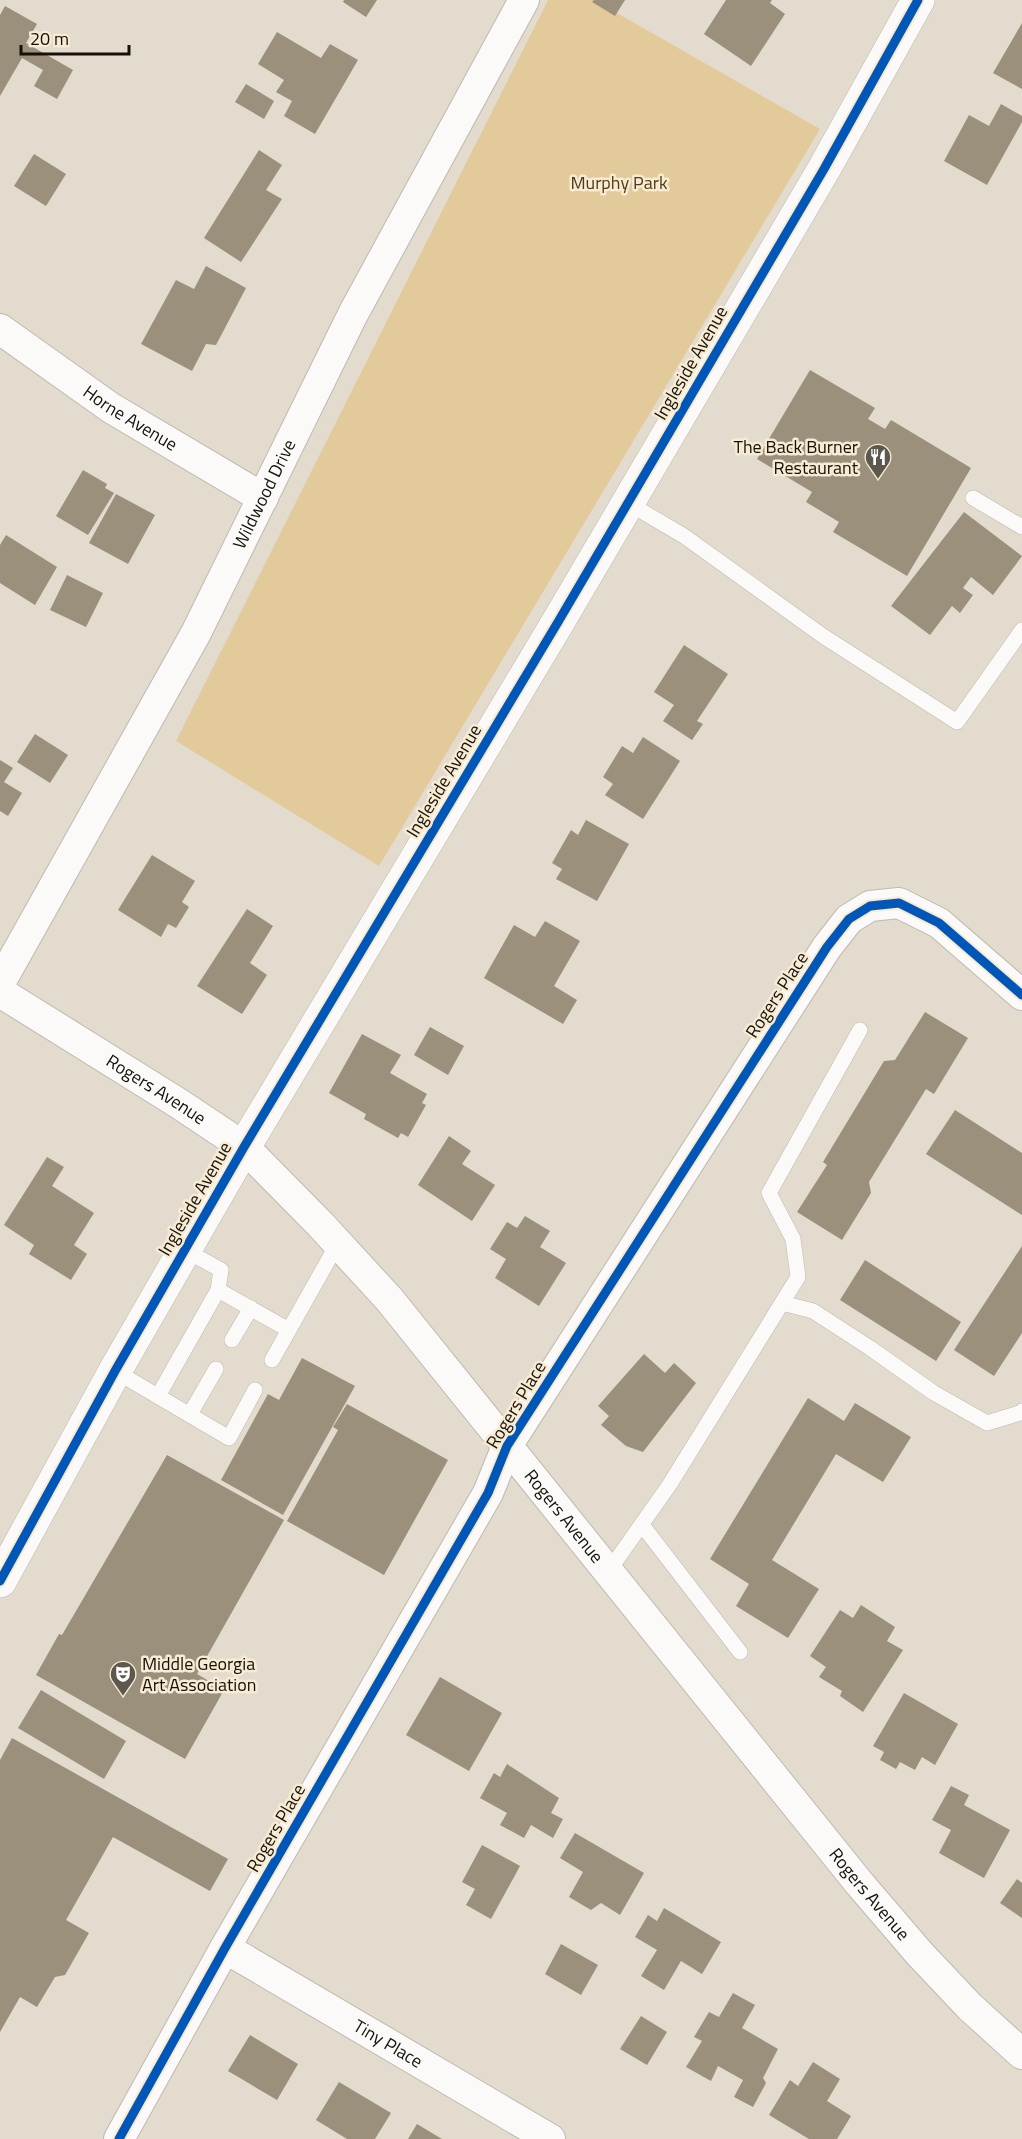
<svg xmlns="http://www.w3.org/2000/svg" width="1022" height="2139" font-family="'Titillium Web',sans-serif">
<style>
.green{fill:#e3ca9b}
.building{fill:#9a907b}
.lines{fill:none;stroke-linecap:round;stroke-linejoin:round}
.service-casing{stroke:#bfb9af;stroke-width:16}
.minor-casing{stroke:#bfb9af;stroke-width:32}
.tertiary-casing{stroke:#bfb9af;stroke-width:34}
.service{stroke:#fbfaf8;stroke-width:15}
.minor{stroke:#fbfaf8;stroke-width:30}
.tertiary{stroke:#fbfaf8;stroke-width:33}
.cycleway-casing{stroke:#f8ebd3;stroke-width:13}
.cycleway{stroke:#0057b8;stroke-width:9}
.labels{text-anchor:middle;stroke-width:5;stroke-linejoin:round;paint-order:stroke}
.park-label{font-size:18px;fill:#4f3b13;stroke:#f8ebd3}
.street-label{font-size:18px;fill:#151109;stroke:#f8ebd3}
.poi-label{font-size:18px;fill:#151109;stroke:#f8ebd3;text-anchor:end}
</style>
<rect width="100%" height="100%" fill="#e2dbce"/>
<!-- green -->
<path class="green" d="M 548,0 L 594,0 L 820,129 L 379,866 L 176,741 Z"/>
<!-- building -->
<path class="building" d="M 344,0 L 377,0 L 366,17 L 343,2 Z
M 594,0 L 625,0 L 615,16 L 592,2 Z
M 726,0 L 772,0 L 770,3 L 785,14 L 751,66 L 704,34 Z
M 5,6 L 37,24 L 26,43 L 73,70 L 57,99 L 34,86 L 43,70 L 22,58 L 0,96 L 0,15 Z
M 1022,23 L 1022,89 L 993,73 Z
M 277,32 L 321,58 L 330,44 L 358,60 L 315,134 L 284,116 L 292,101 L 276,92 L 284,80 L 258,64 Z
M 246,84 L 274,101 L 264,119 L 235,102 Z
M 1001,104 L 1022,116 L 1022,122 L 987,185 L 944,161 L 969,115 L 989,126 Z
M 259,150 L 282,165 L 266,190 L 282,199 L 241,262 L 204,238 Z
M 34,154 L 66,174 L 46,206 L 14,186 Z
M 206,266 L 246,288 L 216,345 L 206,344 L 192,371 L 141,344 L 176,280 L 194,289 Z
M 810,370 L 875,408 L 868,419 L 885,429 L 891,420 L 971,468 L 907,576 L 833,532 L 839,522 L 806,502 L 812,492 L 757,459 Z
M 83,470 L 107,484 L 105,488 L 114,493 L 88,535 L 56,516 Z
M 116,494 L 155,515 L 128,564 L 89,543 Z
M 964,512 L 1022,556 L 993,595 L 971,577 L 963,588 L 973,595 L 960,613 L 952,606 L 930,635 L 891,606 Z
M 6,535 L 57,567 L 35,605 L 0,583 L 0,545 Z
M 67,575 L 103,593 L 86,627 L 50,610 Z
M 684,645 L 728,674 L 697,721 L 703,724 L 692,740 L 663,721 L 674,705 L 654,692 Z
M 35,734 L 68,755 L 50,783 L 17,762 Z
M 643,737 L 680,761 L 643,819 L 605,795 L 613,784 L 603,777 L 622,746 L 633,753 Z
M 0,760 L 13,768 L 4,782 L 22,793 L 8,816 L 0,811 Z
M 586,820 L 629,844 L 597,901 L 556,879 L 562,869 L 552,863 L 571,830 L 578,835 Z
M 152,855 L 195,881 L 182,902 L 189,907 L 176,928 L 168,924 L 161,937 L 118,910 Z
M 247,909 L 273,926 L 250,963 L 267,975 L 242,1014 L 197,986 Z
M 545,921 L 580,941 L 554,986 L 577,1000 L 563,1024 L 484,978 L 514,925 L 535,937 Z
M 925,1012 L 968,1038 L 934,1094 L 926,1089 L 869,1182 L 871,1193 L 842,1240 L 797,1212 L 827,1165 L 823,1162 L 884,1061 L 895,1060 Z
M 430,1027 L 464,1046 L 448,1075 L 414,1055 Z
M 362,1034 L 401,1055 L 390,1073 L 427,1094 L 422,1103 L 426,1105 L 408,1137 L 401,1133 L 398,1138 L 364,1119 L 366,1114 L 329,1093 Z
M 955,1110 L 1022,1153 L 1022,1215 L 926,1154 Z
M 449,1136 L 471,1151 L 462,1164 L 495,1185 L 472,1221 L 418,1185 Z
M 47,1157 L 64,1167 L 52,1186 L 94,1213 L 74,1245 L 87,1254 L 71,1280 L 29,1254 L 34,1245 L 4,1225 Z
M 525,1216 L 550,1231 L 540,1247 L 566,1263 L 539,1306 L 495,1278 L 506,1259 L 490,1249 L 507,1222 L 517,1228 Z
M 1022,1246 L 1022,1333 L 994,1376 L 954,1350 Z
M 865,1260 L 961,1322 L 936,1361 L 840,1300 Z
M 644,1354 L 665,1373 L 674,1363 L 696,1383 L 643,1452 L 626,1446 L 601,1425 L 609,1416 L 598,1406 Z
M 302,1358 L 355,1386 L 283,1515 L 221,1480 L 268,1394 L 279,1400 Z
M 808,1398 L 844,1421 L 855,1403 L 911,1437 L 883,1482 L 836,1454 L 772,1560 L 819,1589 L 788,1638 L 736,1606 L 749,1584 L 710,1559 Z
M 347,1404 L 448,1460 L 384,1575 L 287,1521 L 338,1430 L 333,1427 Z
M 167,1455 L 284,1520 L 197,1674 L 224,1690 L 185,1759 L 36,1675 L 59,1634 L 62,1635 Z
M 861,1605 L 895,1627 L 887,1641 L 903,1650 L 863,1712 L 840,1696 L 842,1691 L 819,1677 L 826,1667 L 810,1656 L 840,1610 L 853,1618 Z
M 440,1677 L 502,1713 L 469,1771 L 406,1735 Z
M 41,1690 L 126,1741 L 104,1779 L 18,1728 Z
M 904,1693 L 958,1724 L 935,1765 L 922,1757 L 915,1770 L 900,1762 L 896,1769 L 880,1760 L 884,1752 L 873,1746 Z
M 12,1738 L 228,1859 L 210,1891 L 113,1837 L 66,1920 L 89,1933 L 65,1975 L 55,1977 L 37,2007 L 20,1997 L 0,2032 L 0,1760 Z
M 507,1764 L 559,1798 L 551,1813 L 563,1819 L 553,1838 L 531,1825 L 524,1838 L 500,1825 L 507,1813 L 480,1798 L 494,1773 L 500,1777 Z
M 951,1786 L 969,1795 L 964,1805 L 1010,1830 L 984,1878 L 939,1853 L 951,1830 L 932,1820 Z
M 575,1833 L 644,1873 L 620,1915 L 601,1903 L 591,1910 L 569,1897 L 583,1872 L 560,1858 Z
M 482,1845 L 520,1866 L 491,1919 L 466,1905 L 475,1889 L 462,1882 Z
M 1017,1879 L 1022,1883 L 1022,1918 L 1000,1903 Z
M 664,1908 L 721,1942 L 702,1974 L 681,1961 L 664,1990 L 641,1976 L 657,1950 L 635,1937 L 648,1915 L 657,1921 Z
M 561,1944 L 598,1965 L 581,1995 L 545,1974 Z
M 733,1993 L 755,2005 L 742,2028 L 778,2049 L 763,2078 L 766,2083 L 753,2107 L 734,2097 L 743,2080 L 718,2066 L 711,2081 L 686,2067 L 702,2041 L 694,2037 L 709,2012 L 719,2017 Z
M 641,2016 L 667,2032 L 647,2065 L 620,2049 Z
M 250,2035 L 298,2064 L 277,2100 L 228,2071 Z
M 813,2062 L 840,2079 L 827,2101 L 851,2116 L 837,2139 L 809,2139 L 769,2115 L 790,2080 L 798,2086 Z
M 339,2082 L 391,2113 L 375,2139 L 347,2139 L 316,2120 Z
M 417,2124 L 442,2139 L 408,2139 Z"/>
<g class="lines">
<!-- service casing -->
<g class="service-casing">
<path id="service" d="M 973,498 L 1022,527
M 628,503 L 684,536 L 823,636 L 957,722 L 1022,630
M 185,1250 L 221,1270 L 218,1290
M 782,1303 L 813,1311 L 870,1348 L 934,1393 L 987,1423 L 1020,1413 L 1022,1411
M 232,1340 L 251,1308
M 272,1360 L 338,1243
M 115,1371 L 229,1438 L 255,1390
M 158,1396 L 218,1290 L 289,1330
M 190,1414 L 216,1369
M 642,1525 L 740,1652
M 608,1572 L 670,1484 L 798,1277 L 793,1239 L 769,1193 L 860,1030"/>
</g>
<!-- minor casing -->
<g class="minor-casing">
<g id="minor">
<path id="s1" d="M 0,329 L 111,408 L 263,498"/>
<path id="s2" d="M 0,983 L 196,633 L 353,314 L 524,0"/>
<path id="s3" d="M 0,992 L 178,1103 L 244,1147 L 320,1224 L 389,1299 L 859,1883 L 919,1953 L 970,2007 L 1022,2054"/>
<path id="s4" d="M 225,1948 L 550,2139"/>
<path d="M 119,2139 L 225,1948 L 488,1493 L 507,1446 L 827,947 L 849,919 L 870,906 L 899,903 L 939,923 L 1022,995"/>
</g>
</g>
<!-- tertiary casing -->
<g class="tertiary-casing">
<path id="tertiary" d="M 0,1581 L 115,1371 L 244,1147 L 558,622 L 824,169 L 918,0"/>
</g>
<!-- service -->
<use href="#service" class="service"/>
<!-- minor -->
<use href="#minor" class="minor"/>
<!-- tertiary -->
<use href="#tertiary" class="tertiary"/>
<!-- cycleway casing -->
<g class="cycleway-casing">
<path id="cycleway" d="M 0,1581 L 115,1371 L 244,1147 L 558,622 L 824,169 L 918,0
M 119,2139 L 225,1948 L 488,1493 L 507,1446 L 827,947 L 849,919 L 870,906 L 899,903 L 939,923 L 1022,995"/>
</g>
<!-- cycleway -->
<use href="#cycleway" class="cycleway"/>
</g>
<!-- icons -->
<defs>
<g id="restaurant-pin" transform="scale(1.35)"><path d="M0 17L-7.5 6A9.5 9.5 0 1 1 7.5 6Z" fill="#5d584e" stroke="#f8ebd3"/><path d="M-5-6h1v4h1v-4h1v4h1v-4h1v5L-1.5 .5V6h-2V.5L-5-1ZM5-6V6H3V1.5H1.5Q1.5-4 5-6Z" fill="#fff"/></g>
<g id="theatre-pin" transform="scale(1.35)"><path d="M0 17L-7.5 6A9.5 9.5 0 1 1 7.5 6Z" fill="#5d584e" stroke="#f8ebd3"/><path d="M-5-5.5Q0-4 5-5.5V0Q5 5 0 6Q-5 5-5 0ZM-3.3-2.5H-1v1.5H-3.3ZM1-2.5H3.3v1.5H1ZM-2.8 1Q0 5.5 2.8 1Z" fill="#fff"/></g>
</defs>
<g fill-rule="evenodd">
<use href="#restaurant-pin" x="878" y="457"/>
<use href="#theatre-pin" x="123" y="1674"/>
</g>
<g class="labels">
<!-- park labels -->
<g class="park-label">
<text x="619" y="189">Murphy Park</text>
</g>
<!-- street labels -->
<g class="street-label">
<text transform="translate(691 363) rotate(-60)" y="6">Ingleside Avenue</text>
<text dy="6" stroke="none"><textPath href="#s1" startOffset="158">Horne Avenue</textPath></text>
<text dy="6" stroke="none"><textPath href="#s2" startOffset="556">Wildwood Drive</textPath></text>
<text transform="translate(444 781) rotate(-59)" y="6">Ingleside Avenue</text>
<text transform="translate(777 995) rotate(-57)" y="6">Rogers Place</text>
<text dy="6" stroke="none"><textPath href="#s3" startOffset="184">Rogers Avenue</textPath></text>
<text transform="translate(195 1199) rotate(-60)" y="6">Ingleside Avenue</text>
<text transform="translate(516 1405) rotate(-59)" y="6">Rogers Place</text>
<text dy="6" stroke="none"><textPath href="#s3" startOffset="778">Rogers Avenue</textPath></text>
<text transform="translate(276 1828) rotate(-60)" y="6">Rogers Place</text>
<text dy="6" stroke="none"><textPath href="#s3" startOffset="1264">Rogers Avenue</textPath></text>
<text dy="6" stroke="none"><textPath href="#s4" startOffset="189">Tiny Place</textPath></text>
</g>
<!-- poi labels -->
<g class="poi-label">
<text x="858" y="453">The Back Burner<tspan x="858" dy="21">Restaurant</tspan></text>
<text x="142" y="1670" text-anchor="start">Middle Georgia<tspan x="142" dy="21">Art Association</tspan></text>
</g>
</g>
<!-- scale -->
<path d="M21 45v9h108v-9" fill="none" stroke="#151109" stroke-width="3"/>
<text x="30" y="45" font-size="18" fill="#151109" stroke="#f8ebd3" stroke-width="4.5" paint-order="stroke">20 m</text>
</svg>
